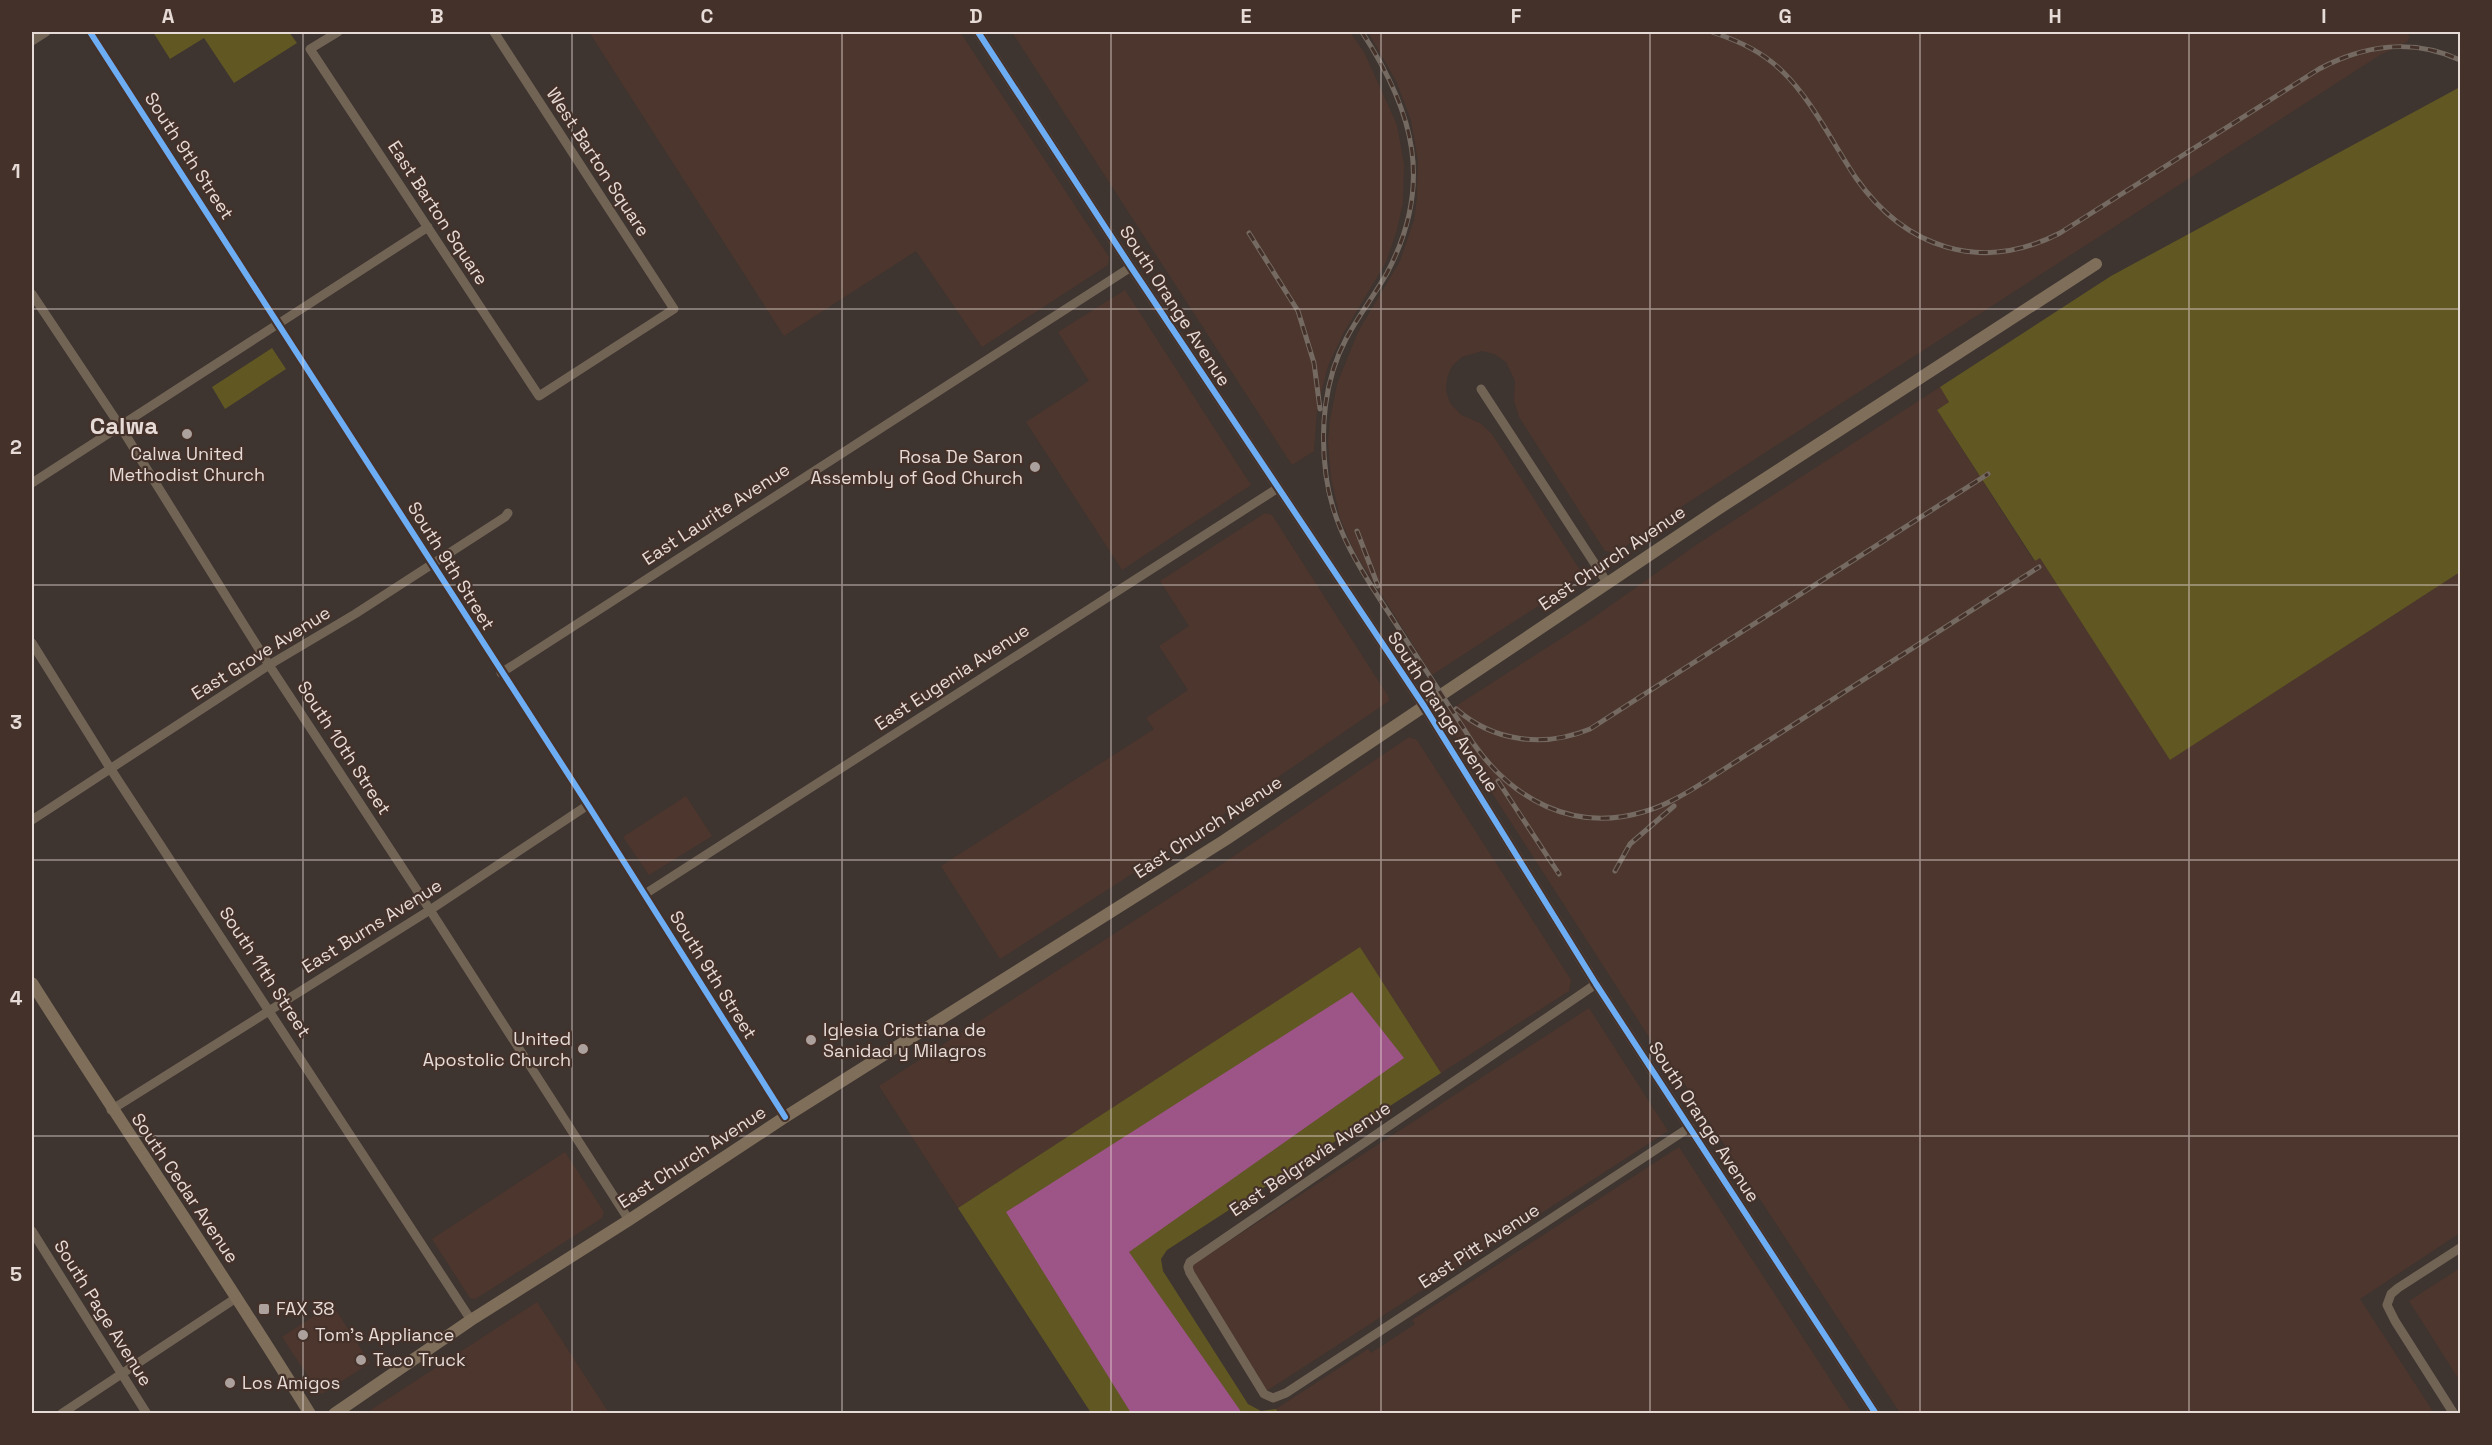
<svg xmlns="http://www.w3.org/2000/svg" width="2492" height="1445" font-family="'Space Grotesk',sans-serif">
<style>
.built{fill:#4d362d}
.green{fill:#605723}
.water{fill:#9d5486}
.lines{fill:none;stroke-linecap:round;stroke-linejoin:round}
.minor{stroke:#726455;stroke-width:9}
.tertiary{stroke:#726455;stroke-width:10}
.secondary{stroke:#7e6e5a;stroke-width:12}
.rail-casing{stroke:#746a61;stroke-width:5}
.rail{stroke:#44312a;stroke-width:3;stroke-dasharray:9;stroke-linecap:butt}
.cycleway-casing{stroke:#44312a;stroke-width:10}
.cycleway{stroke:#6dadf4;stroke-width:6}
.grid{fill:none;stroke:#e7dbd7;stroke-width:1.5;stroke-opacity:0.55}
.poi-dot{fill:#aca19d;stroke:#44312a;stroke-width:2}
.labels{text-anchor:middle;stroke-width:4.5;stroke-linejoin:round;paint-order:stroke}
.street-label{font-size:18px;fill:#e7dbd7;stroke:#44312a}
.poi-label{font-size:18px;fill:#e7dbd7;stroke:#44312a;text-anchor:start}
.district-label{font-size:24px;font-weight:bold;fill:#e7dbd7;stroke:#44312a}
.neatline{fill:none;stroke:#e7dbd7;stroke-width:2}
.grid-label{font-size:20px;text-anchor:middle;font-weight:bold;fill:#e7dbd7}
</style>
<rect width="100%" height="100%" fill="#3e3430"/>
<!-- built -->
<path class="built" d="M 589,32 L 960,32 L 1109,257 L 1108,265 L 982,347 L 916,251 L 784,336 Z
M 1012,32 L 1350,32 L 1364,52 L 1397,125 L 1404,164 L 1403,203 L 1396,233 L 1386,262 L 1344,332 L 1328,366 L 1317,410 L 1314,451 L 1292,465 Z
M 1368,32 L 2405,32 L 2410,36 L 2407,42 L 2380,55 L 1678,509 L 1616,553 L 1605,551 L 1519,417 L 1514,401 L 1515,381 L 1506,362 L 1494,354 L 1482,351 L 1462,357 L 1452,366 L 1447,378 L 1446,391 L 1450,403 L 1461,415 L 1480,423 L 1492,434 L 1580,570 L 1580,575 L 1555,595 L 1432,675 L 1354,551 L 1340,518 L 1331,478 L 1328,442 L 1330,420 L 1337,384 L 1358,332 L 1400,261 L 1414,220 L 1417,198 L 1418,161 L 1411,120 L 1396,81 Z
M 1125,290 L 1251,485 L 1122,570 L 1026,422 L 1089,381 L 1058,332 Z
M 1940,387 L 1949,402 L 1937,410 L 2034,561 L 2040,558 L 2170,759 L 2460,572 L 2460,1233 L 2360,1299 L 2434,1413 L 1900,1413 L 1680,1077 L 1676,1079 L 1442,715 L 1590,620 L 1696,545 Z
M 1265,513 L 1272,515 L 1388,696 L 1389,701 L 1214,821 L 1000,959 L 941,866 L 1154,729 L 1146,718 L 1188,690 L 1159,646 L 1189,626 L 1160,581 Z
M 1409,737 L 1417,740 L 1571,980 L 1569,991 L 1441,1073 L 1360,948 L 958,1208 L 879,1086 L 1225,862 Z
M 686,796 L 712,836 L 649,875 L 623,837 Z
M 1589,1008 L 1668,1131 L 1265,1392 L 1186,1269 Z
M 1679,1147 L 1852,1413 L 1279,1414 L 1276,1409 L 1368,1349 L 1371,1353 L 1415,1324 L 1412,1320 Z
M 565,1152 L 604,1212 L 602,1218 L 485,1293 L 475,1299 L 470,1298 L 432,1239 Z
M 2460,1268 L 2460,1381 L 2409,1301 Z
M 537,1302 L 609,1413 L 366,1413 Z
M 332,1304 L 370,1363 L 322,1394 L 318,1391 L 282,1337 Z"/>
<!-- green -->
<path class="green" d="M 153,32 L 289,32 L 297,43 L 234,83 L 204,38 L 170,59 Z
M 2460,87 L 2460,572 L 2170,760 L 2040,558 L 2035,561 L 1937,410 L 1949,402 L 1940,387 L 2111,276 Z
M 272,348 L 286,369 L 225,409 L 212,387 Z
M 1360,947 L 1441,1073 L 1167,1250 L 1161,1259 L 1163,1271 L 1248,1404 L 1261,1411 L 1276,1409 L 1279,1413 L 1091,1413 L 958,1208 Z"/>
<!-- water -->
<path class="water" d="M 1352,992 L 1404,1058 L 1129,1252 L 1242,1413 L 1131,1413 L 1006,1212 Z"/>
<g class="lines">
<!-- minor -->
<path class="minor" d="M 90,32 L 588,805 L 785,1117
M 338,32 L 310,49 L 539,396 L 674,309 L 494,32
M 32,41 L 46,32
M 32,294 L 120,426 L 269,665 L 430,910 L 629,1220
M 1481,389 L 1608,584
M 32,483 L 428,227
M 32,643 L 110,768 L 471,1320
M 501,673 L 1131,267
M 32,820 L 269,665 L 355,614 L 505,517 L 508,513
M 645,894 L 1278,488
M 1596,984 L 1190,1262 L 1188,1267 L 1190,1273 L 1264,1394 L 1273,1398 L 1286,1393 L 1690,1127
M 111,1110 L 430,910 L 588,805
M 32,1231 L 147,1414
M 61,1414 L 236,1298
M 2454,1414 L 2395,1321 L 2387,1305 L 2391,1294 L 2398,1288 L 2460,1248"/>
<!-- tertiary -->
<path class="tertiary" d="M 978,32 L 1131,267 L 1424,706 L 1596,984 L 1876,1414"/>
<!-- secondary -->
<path class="secondary" d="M 32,983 C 123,1127 220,1268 310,1414
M 334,1414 L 471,1320 L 629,1220 L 785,1117 L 1225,840 L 1718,509 L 2096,264"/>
<!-- rail casing -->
<g class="rail-casing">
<path id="rail" d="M 1362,32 C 1414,112 1434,184 1387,273 C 1374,296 1358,316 1346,339 C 1324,380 1320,430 1326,475 C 1333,531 1364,575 1394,621 C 1420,662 1447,702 1473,743 C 1512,799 1573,833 1643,812 C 1665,806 1685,794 1704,782 L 2039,567
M 1712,32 C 1739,41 1763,52 1783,72 C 1812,100 1833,144 1856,178 C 1905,248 1981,274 2060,233 L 2319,69 C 2364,45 2413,38 2460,60
M 1249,233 L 1298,311 L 1314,363 L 1320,409
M 1357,531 L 1378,586
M 1456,709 C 1494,742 1544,748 1590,729 L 1988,474
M 1498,781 L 1559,874
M 1615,871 L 1630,844 L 1674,806"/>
</g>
<!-- rail -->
<use href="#rail" class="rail"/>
<!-- cycleway casing -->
<g class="cycleway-casing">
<path id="cycleway" d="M 90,32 L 588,805 L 785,1117
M 978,32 L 1131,267 L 1424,706 L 1596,984 L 1876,1414"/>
</g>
<!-- cycleway -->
<use href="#cycleway" class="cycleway"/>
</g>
<!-- grid -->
<path class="grid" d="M 303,32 L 303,1414M 572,32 L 572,1414M 842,32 L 842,1414M 1111,32 L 1111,1414M 1381,32 L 1381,1414M 1650,32 L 1650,1414M 1920,32 L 1920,1414M 2189,32 L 2189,1414M 32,309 L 2460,309M 32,585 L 2460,585M 32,860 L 2460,860M 32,1136 L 2460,1136"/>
<!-- markers -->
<g class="poi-dot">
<circle cx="187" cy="434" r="6"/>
<circle cx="1035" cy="467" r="6"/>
<circle cx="811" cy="1040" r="6"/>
<circle cx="583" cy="1049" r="6"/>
<rect x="258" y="1303" width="12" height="12" rx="3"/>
<circle cx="303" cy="1335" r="6"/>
<circle cx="361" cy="1360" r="6"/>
<circle cx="230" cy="1383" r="6"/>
</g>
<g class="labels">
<!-- street labels -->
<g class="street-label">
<text transform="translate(189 156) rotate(57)" y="6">South 9th Street</text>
<text transform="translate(598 162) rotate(57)" y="6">West Barton Square</text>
<text transform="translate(438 213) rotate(57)" y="6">East Barton Square</text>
<text transform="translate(1175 306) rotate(57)" y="6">South Orange Avenue</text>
<text transform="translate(716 514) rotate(-33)" y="6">East Laurite Avenue</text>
<text transform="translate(1612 558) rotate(-34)" y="6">East Church Avenue</text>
<text transform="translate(451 566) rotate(58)" y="6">South 9th Street</text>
<text transform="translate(261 653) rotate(-32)" y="6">East Grove Avenue</text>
<text transform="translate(952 677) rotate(-33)" y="6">East Eugenia Avenue</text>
<text transform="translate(1443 712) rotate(57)" y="6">South Orange Avenue</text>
<text transform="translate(344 748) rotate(57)" y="6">South 10th Street</text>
<text transform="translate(1208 827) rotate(-33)" y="6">East Church Avenue</text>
<text transform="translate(372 926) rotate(-32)" y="6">East Burns Avenue</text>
<text transform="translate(265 972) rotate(57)" y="6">South 11th Street</text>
<text transform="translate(713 975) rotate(58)" y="6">South 9th Street</text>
<text transform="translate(1704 1122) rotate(57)" y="6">South Orange Avenue</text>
<text transform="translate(692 1157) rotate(-33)" y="6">East Church Avenue</text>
<text transform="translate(1310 1159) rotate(-34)" y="6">East Belgravia Avenue</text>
<text transform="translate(185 1188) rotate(56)" y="6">South Cedar Avenue</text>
<text transform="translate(1479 1246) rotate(-33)" y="6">East Pitt Avenue</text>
<text transform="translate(103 1313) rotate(58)" y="6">South Page Avenue</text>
</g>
<!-- poi labels -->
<g class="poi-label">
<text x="187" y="460" text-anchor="middle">Calwa United<tspan x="187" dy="21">Methodist Church</tspan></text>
<text x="1023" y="463" text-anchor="end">Rosa De Saron<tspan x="1023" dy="21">Assembly of God Church</tspan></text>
<text x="823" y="1036">Iglesia Cristiana de<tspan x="823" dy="21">Sanidad y Milagros</tspan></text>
<text x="571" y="1045" text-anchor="end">United<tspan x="571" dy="21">Apostolic Church</tspan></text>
<text x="276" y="1315">FAX 38</text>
<text x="315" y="1341">Tom's Appliance</text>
<text x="373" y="1366">Taco Truck</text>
<text x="242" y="1389">Los Amigos</text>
</g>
<!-- district labels -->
<g class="district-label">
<text x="124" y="434">Calwa</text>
</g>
</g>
<!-- border -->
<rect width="2492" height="1445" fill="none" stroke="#44312a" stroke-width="66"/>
<rect x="33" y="33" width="2426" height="1379" class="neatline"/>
<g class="grid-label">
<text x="168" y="23">A</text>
<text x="437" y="23">B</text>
<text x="707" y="23">C</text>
<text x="976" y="23">D</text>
<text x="1246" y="23">E</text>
<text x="1516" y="23">F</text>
<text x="1785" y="23">G</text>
<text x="2055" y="23">H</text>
<text x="2324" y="23">I</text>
<text x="16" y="178">1</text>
<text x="16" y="454">2</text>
<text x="16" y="729">3</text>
<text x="16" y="1005">4</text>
<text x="16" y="1281">5</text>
</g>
</svg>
